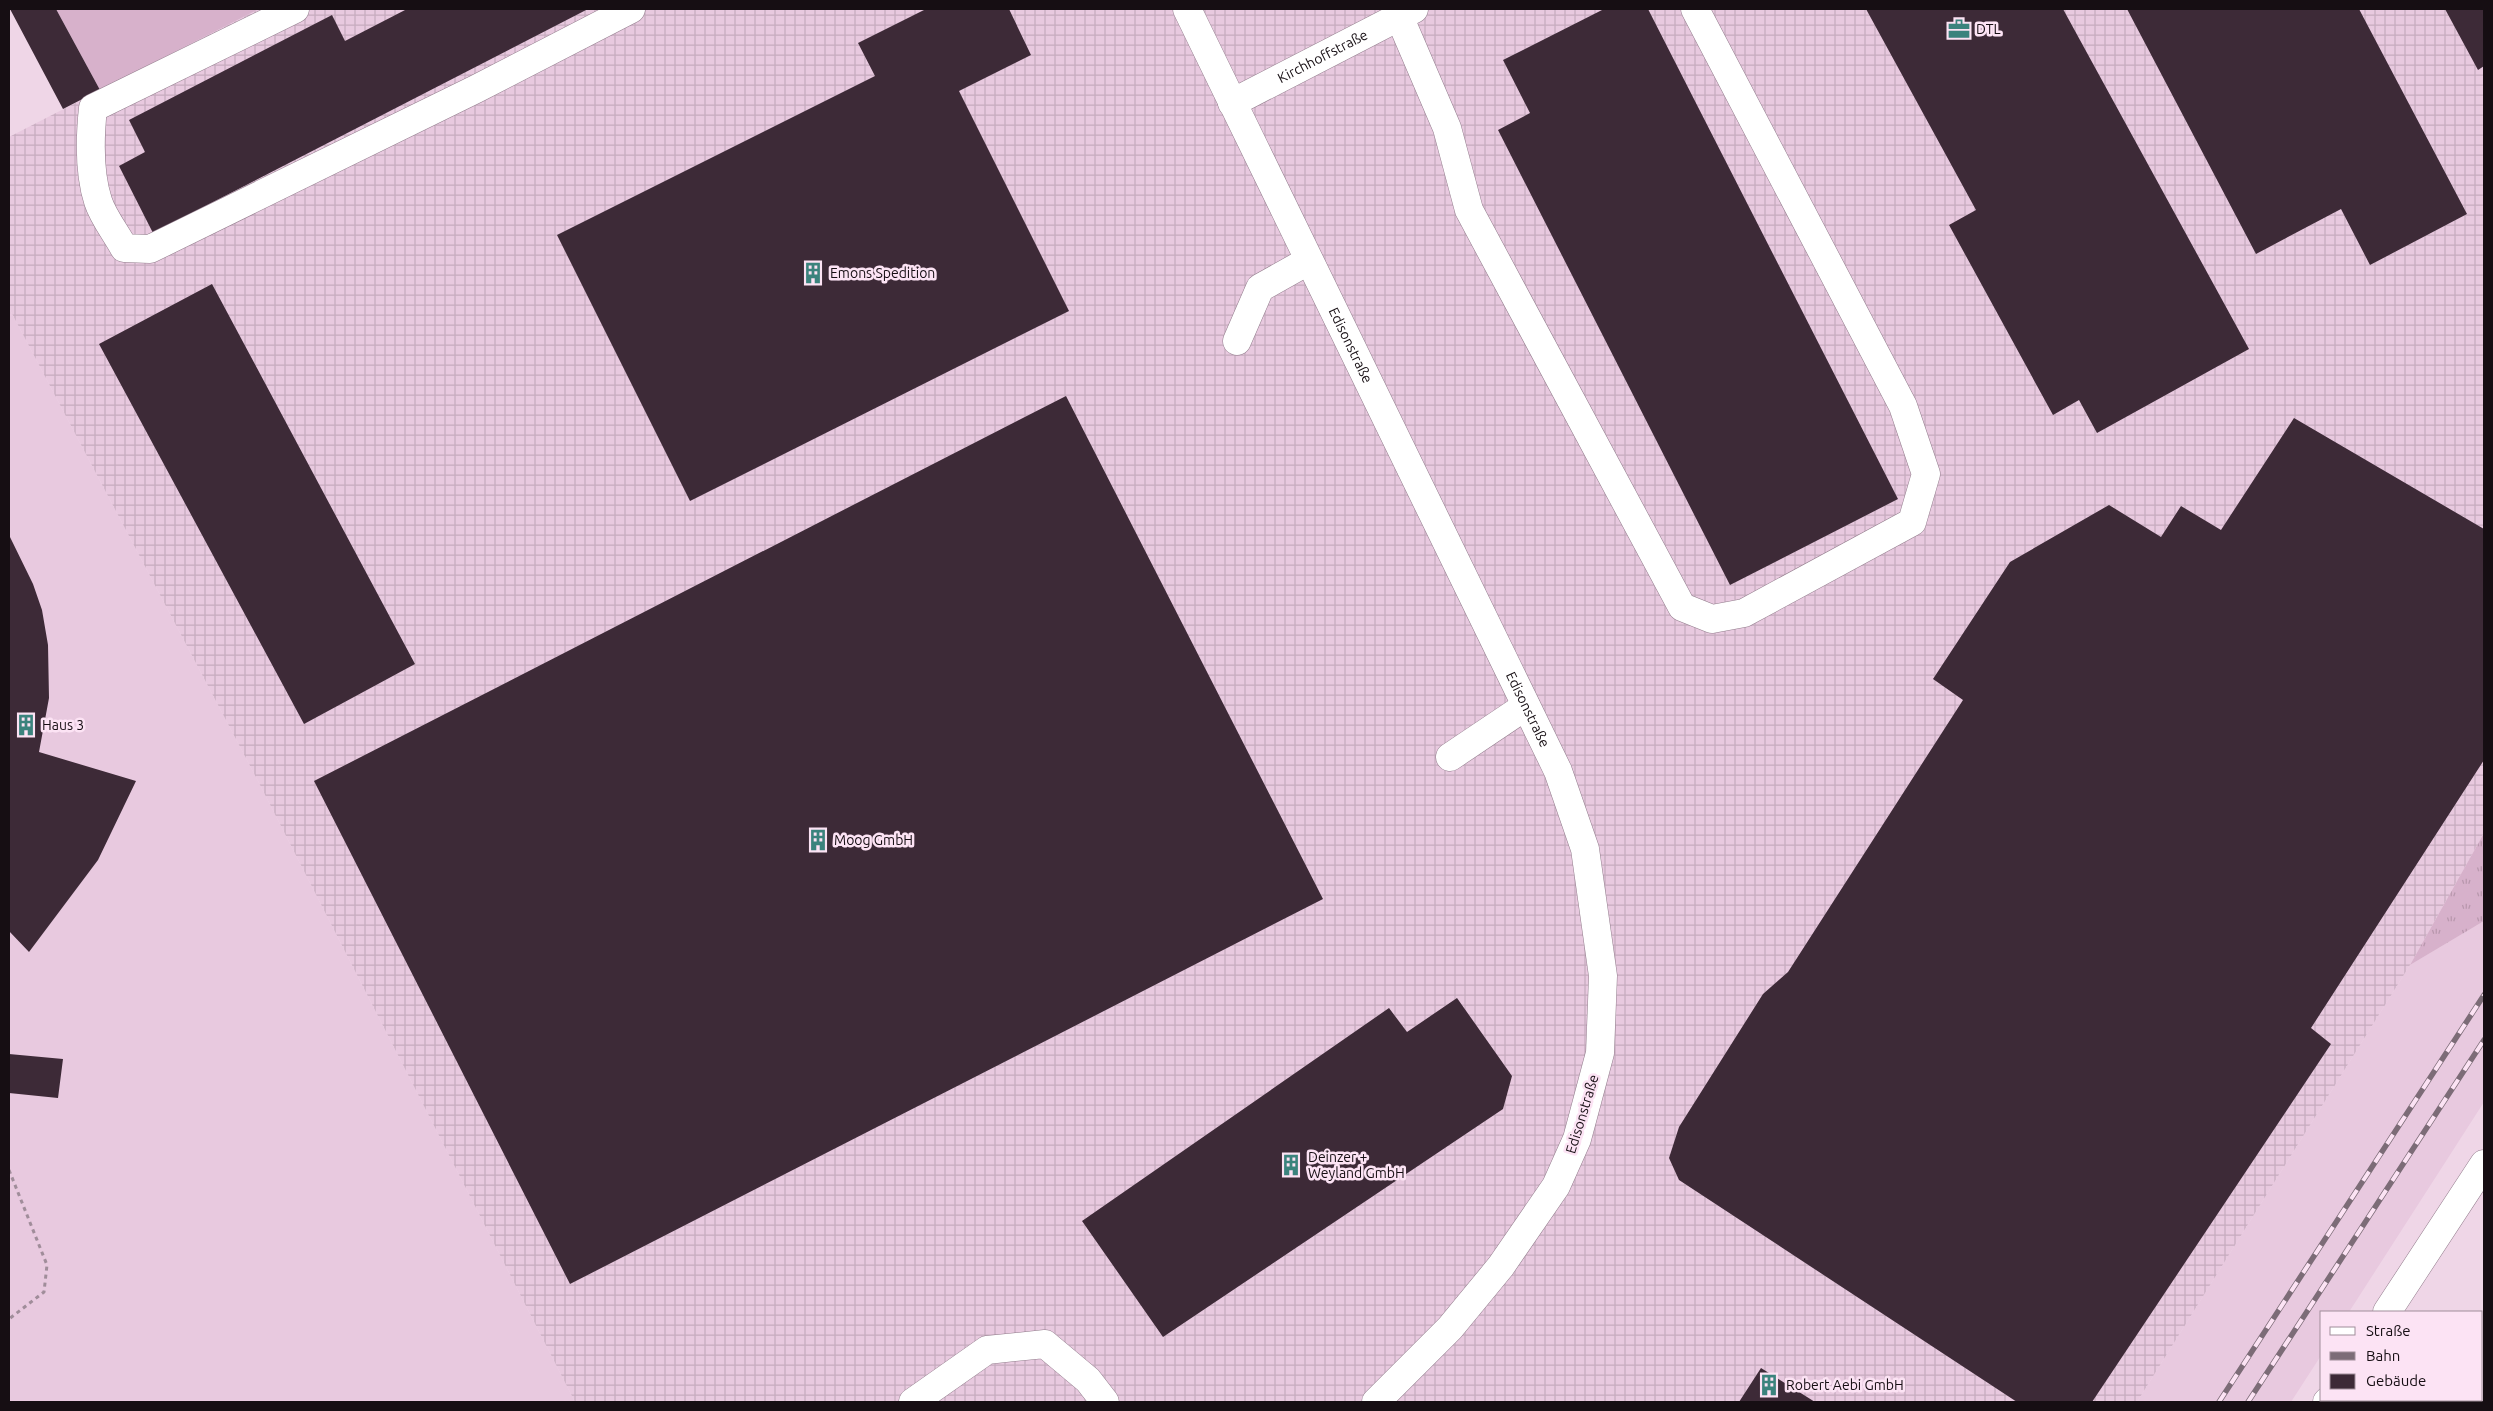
<svg xmlns="http://www.w3.org/2000/svg" width="2493" height="1411" font-family="Ubuntu,sans-serif">
<style>
.built{fill:#e8c9df}
.industrial{fill:url(#industrial-grid)}
.grass{fill:url(#grass-tufts)}
.garden{fill:#d7b1cb}
.building{fill:#3d2a37}
.lines{fill:none;stroke-linecap:round;stroke-linejoin:round}
.minor-casing{stroke:#937d8d;stroke-width:29}
.path{stroke:#a08d9a;stroke-width:3;stroke-dasharray:4 4;stroke-linecap:butt}
.minor{stroke:#fff;stroke-width:28}
.rail-casing{stroke:#7c6c77;stroke-width:5.5}
.rail{stroke:#fce3f4;stroke-width:4;stroke-dasharray:11;stroke-linecap:butt}
.labels{text-anchor:middle;stroke-width:5;stroke-linejoin:round;paint-order:stroke}
.poi-label{font-size:14px;fill:#160e13;stroke:#fce3f4;text-anchor:start}
.street-label{font-size:14px;fill:#160e13;stroke:#fce3f4}
</style>
<defs>
<pattern id="industrial-grid" width="8" height="8" patternUnits="userSpaceOnUse" patternTransform="scale(1.25)"><rect width="8" height="8" fill="#e8c9df"/><path d="M0 4h8M4 0v8" fill="none" stroke="#c6abbe"/></pattern>
<pattern id="grass-tufts" width="24" height="20" patternUnits="userSpaceOnUse" patternTransform="scale(1.25)"><rect width="24" height="20" fill="#d7b1cb"/><path d="M3 7l-1-3M5 7V3M7 7l1-3M15 17l-1-3M17 17v-4M19 17l1-3" fill="none" stroke="#b897ad"/></pattern>
</defs>
<rect width="100%" height="100%" fill="#efd6e7"/>
<!-- built -->
<path class="built" d="M 9,308 L 258,781 L 575,1402 L 9,1402 Z
M 2484,921 L 2484,1102 L 2349,1312 L 2322,1312 L 2322,1354 L 2291,1402 L 2137,1402 L 2410,965 Z"/>
<!-- industrial -->
<path class="industrial" d="M 259,9 L 2484,9 L 2484,833 L 2410,965 L 2137,1402 L 575,1402 L 258,781 L 9,308 L 9,137 Z"/>
<!-- grass -->
<path class="grass" d="M 2484,833 L 2484,921 L 2410,965 Z"/>
<!-- garden -->
<path class="garden" d="M 56,9 L 259,9 L 100,90 Z"/>
<!-- building -->
<path class="building" d="M 10,9 L 56,9 L 100,90 L 63,109 Z
M 407,9 L 588,9 L 153,233 L 119,166 L 145,152 L 129,120 L 332,15 L 345,41 Z
M 926,9 L 1009,9 L 1031,55 L 959,91 L 1069,311 L 690,501 L 557,235 L 875,76 L 858,43 Z
M 1604,9 L 1648,9 L 1898,499 L 1730,585 L 1498,130 L 1530,113 L 1503,60 Z
M 1866,9 L 2063,9 L 2249,349 L 2097,433 L 2079,400 L 2053,415 L 1949,225 L 1976,210 Z
M 2127,9 L 2359,9 L 2467,214 L 2370,265 L 2341,209 L 2256,254 Z
M 2445,9 L 2484,9 L 2484,66 L 2478,70 Z
M 212,284 L 415,664 L 304,724 L 99,344 Z
M 1066,396 L 1323,899 L 570,1284 L 314,781 Z
M 2294,418 L 2484,529 L 2484,760 L 2311,1028 L 2331,1044 L 2092,1402 L 2017,1402 L 1679,1180 L 1669,1158 L 1679,1127 L 1763,994 L 1788,972 L 1963,700 L 1933,679 L 2010,562 L 2109,505 L 2161,537 L 2181,506 L 2221,530 Z
M 9,535 L 33,584 L 42,610 L 48,645 L 49,698 L 39,752 L 136,781 L 98,860 L 29,952 L 9,931 Z
M 1457,998 L 1512,1076 L 1503,1109 L 1163,1337 L 1082,1221 L 1389,1008 L 1407,1032 Z
M 9,1054 L 63,1059 L 58,1098 L 9,1093 Z
M 1761,1368 L 1815,1402 L 1739,1402 Z"/>
<g class="lines">
<!-- minor casing -->
<g class="minor-casing">
<g id="minor">
<path d="M 295,9 L 93,108 C 90,136 89,173 98,201 C 103,217 116,233 124,248 L 150,249 L 476,89 L 631,9"/>
<path id="s1" d="M 1187,9 L 1558,771 L 1585,849 L 1603,976 L 1600,1053 L 1577,1139 L 1556,1186 L 1501,1266 L 1450,1328 L 1376,1402"/>
<path d="M 1399,16 L 1447,128 L 1469,210 L 1682,607 L 1712,619 L 1744,613 L 1912,522 L 1926,474 L 1903,406 L 1695,9"/>
<path id="s2" d="M 1232,103 L 1414,9"/>
<path d="M 1237,341 L 1260,288 L 1308,261"/>
<path d="M 1450,757 L 1526,706"/>
<path d="M 2387,1312 L 2484,1164"/>
<path d="M 913,1402 L 987,1350 L 1045,1344 L 1088,1380 L 1105,1402"/>
<path d="M 2327,1402 L 2329,1400"/>
</g>
</g>
<!-- path -->
<path class="path" d="M 9,1170 L 47,1265 L 44,1292 L 9,1319"/>
<!-- minor -->
<use href="#minor" class="minor"/>
<!-- rail casing -->
<g class="rail-casing">
<path id="rail" d="M 2219,1402 L 2484,995
M 2248,1402 L 2484,1040"/>
</g>
<!-- rail -->
<use href="#rail" class="rail"/>
</g>
<!-- icons -->
<defs>
<g id="office-bare" transform="scale(1.725)"><path d="M-6-3h4V-5.5h4V-3h4V5H-6ZM-1-4.5V-3h2v-1.5ZM-6 0V1H6V0Z" fill="#3b837d" stroke="#fce3f4" stroke-width="2.5" paint-order="stroke"/></g>
<g id="building-bare" transform="scale(1.725)"><path d="M-4-6H4V6H1V3H-1V6H-4ZM-2.5-4.3h1.7v1.8h-1.7ZM.8-4.3h1.7v1.8H.8ZM-2.5-1h1.7V.8h-1.7ZM.8-1h1.7V.8H.8Z" fill="#3b837d" stroke="#fce3f4" stroke-width="2.5" paint-order="stroke"/></g>
</defs>
<g fill-rule="evenodd">
<use href="#office-bare" x="1959" y="29"/>
<use href="#building-bare" x="813" y="273"/>
<use href="#building-bare" x="26" y="725"/>
<use href="#building-bare" x="818" y="840"/>
<use href="#building-bare" x="1291" y="1165"/>
<use href="#building-bare" x="1769" y="1385"/>
</g>
<g class="labels">
<!-- poi labels -->
<g class="poi-label">
<text x="1976" y="34">DTL</text>
<text x="830" y="278">Emons Spedition</text>
<text x="42" y="730">Haus 3</text>
<text x="834" y="845">Moog GmbH</text>
<text x="1308" y="1162">Deinzer +<tspan x="1308" dy="16">Weyland GmbH</tspan></text>
<text x="1786" y="1390">Robert Aebi GmbH</text>
</g>
<!-- street labels -->
<g class="street-label">
<text dy="5" stroke="none"><textPath href="#s2" startOffset="102">Kirchhoffstraße</textPath></text>
<text dy="5" stroke="none"><textPath href="#s1" startOffset="374">Edisonstraße</textPath></text>
<text dy="5" stroke="none"><textPath href="#s1" startOffset="779">Edisonstraße</textPath></text>
<text transform="translate(1582 1114) rotate(-73)" y="5">Edisonstraße</text>
</g>
</g>
<!-- border -->
<rect width="2493" height="1411" fill="none" stroke="#160e13" stroke-width="20"/>
<!-- legend -->
<rect x="2320" y="1311" width="162" height="90" fill="#fce3f4" stroke="#a08e9a"/>
<rect x="2330" y="1327" width="25" height="8" fill="#ffffff" stroke="#a08e9a"/>
<text x="2366" y="1336" font-size="15" fill="#160e13">Straße</text>
<rect x="2330" y="1352" width="25" height="8" fill="#7c6c77" stroke="#a08e9a"/>
<text x="2366" y="1361" font-size="15" fill="#160e13">Bahn</text>
<rect x="2330" y="1374" width="25" height="15" fill="#3d2a37" stroke="#a08e9a"/>
<text x="2366" y="1386" font-size="15" fill="#160e13">Gebäude</text>
</svg>
